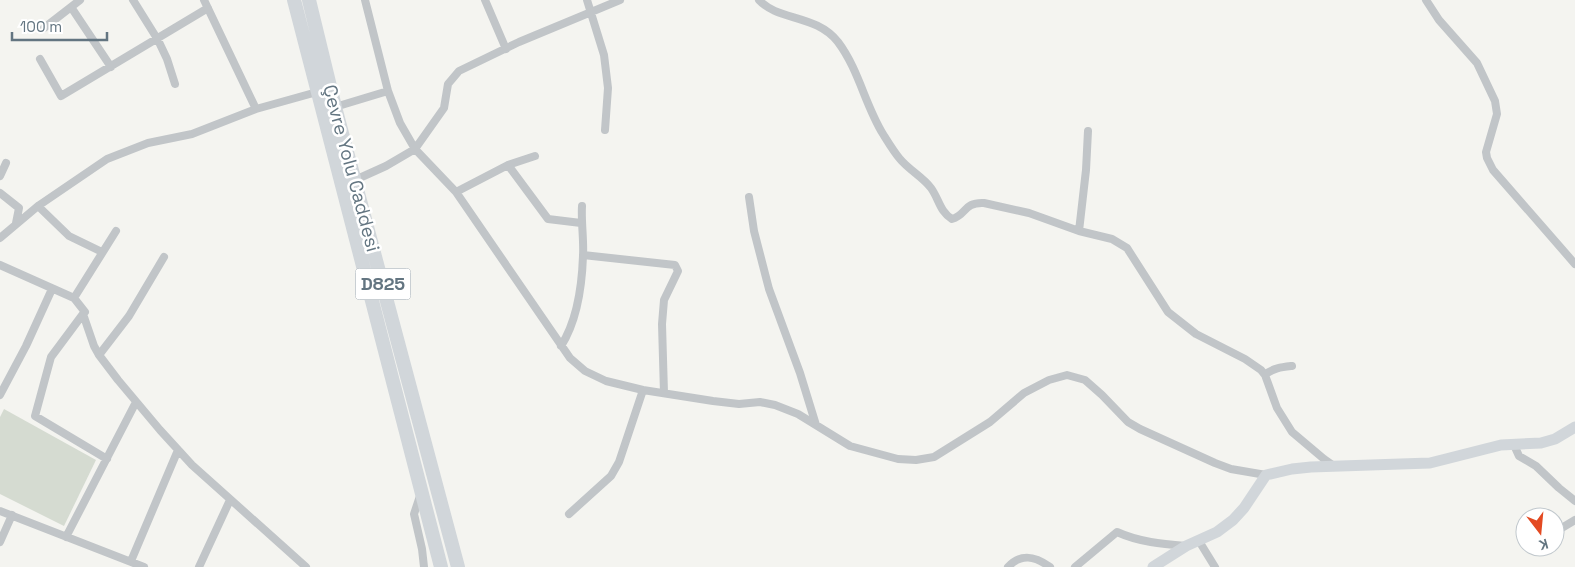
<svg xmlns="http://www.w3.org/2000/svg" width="1575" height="567" font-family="'Space Grotesk',sans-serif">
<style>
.green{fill:#d5dbd1}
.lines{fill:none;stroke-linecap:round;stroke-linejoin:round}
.street{stroke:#c1c5c8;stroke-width:8}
.secondary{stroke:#d1d6da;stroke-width:11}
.highway{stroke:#d1d6da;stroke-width:14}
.labels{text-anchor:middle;stroke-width:5;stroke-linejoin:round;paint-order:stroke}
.shield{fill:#fff;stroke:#929ea7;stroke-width:1}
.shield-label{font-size:18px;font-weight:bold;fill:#637581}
.street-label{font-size:19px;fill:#637581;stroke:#fff}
</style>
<rect width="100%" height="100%" fill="#f4f4f0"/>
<!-- green -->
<path class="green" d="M 4,409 L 96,460 L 64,526 L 0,494 L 0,417 Z"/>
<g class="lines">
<!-- street -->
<path class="street" d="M 133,0 L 158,40 L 167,59 L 175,84
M 204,0 L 256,109
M 365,0 L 388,91
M 485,0 L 506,49
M 587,0 L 604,55 L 608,88 L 605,130
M 759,0 C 778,21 816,14 838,42 C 859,70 865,105 883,134 C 888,142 894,152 900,159 C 909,170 923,177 931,188 C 939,199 940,212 952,219 C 967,215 963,202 984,203 L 1029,213 L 1079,231 L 1112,239 L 1127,248 L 1168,312 L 1196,334 L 1245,359 L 1261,370 L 1265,375 L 1277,408 L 1292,432 L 1324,459 L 1334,466
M 1426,0 L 1439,20 L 1477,63 L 1495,101 L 1497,114 L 1486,152 L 1487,158 L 1493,170 L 1575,264
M 71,7 L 111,67
M 44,28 L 80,0
M 40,59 L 61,96 L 208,8
M 335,107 L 388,91 L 400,123 L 415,149 L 456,192 L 570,358 L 585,371 L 606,381 L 643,390 L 713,401 L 739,404 L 760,402 L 775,405 L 798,414 L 850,446 L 898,459 L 916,460 L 934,457 L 990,422 L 1024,393 L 1049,380 L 1067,375 L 1085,380 L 1102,395 L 1128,422 L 1140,429 L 1215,463 L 1231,469 L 1266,475
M 508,165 L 548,219 L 581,223
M 0,176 L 6,163
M 355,180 L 386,166 L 415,149 L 444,108 L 448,84 L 459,71 L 519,42 L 620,0
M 456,192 L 508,165 L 535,156
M 0,193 L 19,208 L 16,223
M 749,197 L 754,231 L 769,289 L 800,373 L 816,425
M 38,206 L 69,236 L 102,252
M 1079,231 L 1086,170 L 1088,131
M 0,238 L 38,206 L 107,159 L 148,143 L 192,134 L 256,109 L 317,92
M 583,255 L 675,265 L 678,271 L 664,300 L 662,324 L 664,393
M 0,265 L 74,298 L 85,312 L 83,314 L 94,346 L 99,355 L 118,380 L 160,430 L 192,465 L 306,567
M 74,298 L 116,231
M 83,314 L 51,357 L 35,416 L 107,459
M 561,346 C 577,321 582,285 583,256 C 584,240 581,222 582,206
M 99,355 L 129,316 L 164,257
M 1265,375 C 1272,368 1283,367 1292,366
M 0,395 L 26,346 L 52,289
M 1514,445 L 1519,456 L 1536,466 L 1559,488 L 1575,501
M 421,493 L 414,514 L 422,549 L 424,567
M 0,511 L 144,567
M 569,514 L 611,476 L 619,462 L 643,390
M 1555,532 L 1575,520
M 1523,534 L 1525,534
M 66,537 L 136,402
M 1199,541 L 1215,567
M 0,542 L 12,515
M 131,561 L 178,450
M 199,567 L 230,500
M 1008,567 C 1021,553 1035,556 1050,567
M 1075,567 L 1117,532 C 1139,542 1162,544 1186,546"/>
<!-- secondary -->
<path class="secondary" d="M 1153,567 L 1186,546 L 1217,532 L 1233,520 L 1244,508 L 1266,475 L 1292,469 L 1311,467 L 1430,463 L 1501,445 L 1541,443 L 1555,439 L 1575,427"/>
<!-- highway -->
<path class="highway" d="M 294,0 L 441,567
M 309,0 L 335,107 L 458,567"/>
</g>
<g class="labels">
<!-- shield labels -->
<rect class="shield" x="355.5" y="268.5" width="55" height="31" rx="4"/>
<g class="shield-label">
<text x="383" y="290">D825</text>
</g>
<!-- street labels -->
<g class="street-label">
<text transform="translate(352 168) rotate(75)" y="7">Çevre Yolu Caddesi</text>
</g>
</g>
<!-- north arrow -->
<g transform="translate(1540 532) rotate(164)"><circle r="24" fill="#ffffff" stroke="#c1c8cd"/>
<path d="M0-4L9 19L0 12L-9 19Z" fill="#e34a22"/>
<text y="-8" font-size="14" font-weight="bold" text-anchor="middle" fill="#637581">K</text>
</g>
<!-- scale -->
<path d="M12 32v8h95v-8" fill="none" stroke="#637581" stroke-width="2.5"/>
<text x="20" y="32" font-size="15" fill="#637581" stroke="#ffffff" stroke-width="4" paint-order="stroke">100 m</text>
</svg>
